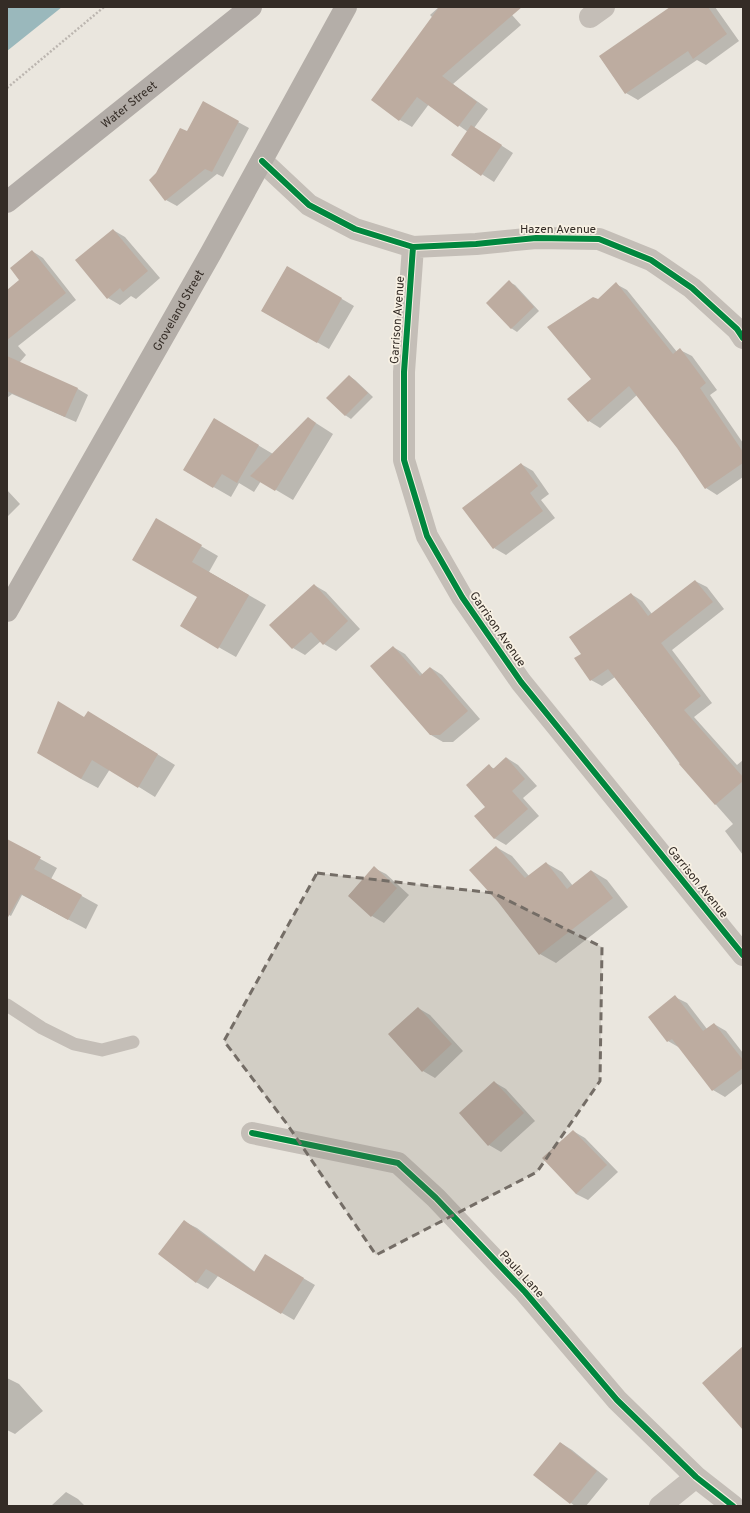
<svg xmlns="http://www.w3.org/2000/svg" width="750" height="1513" font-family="Overpass,sans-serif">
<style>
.water{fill:#9ab8bc}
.shadow{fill:#0003}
.building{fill:#bdaca0}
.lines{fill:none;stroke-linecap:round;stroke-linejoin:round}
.path{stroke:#bcb6b0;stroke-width:2.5;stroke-dasharray:2 2;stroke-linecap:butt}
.lane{stroke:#c4beb7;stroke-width:13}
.street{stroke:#c4beb7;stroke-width:22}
.secondary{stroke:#b4aea8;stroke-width:22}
.primary{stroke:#b2aca7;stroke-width:22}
.cycleway-casing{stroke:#f8f1e4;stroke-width:8}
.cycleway{stroke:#00873e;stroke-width:6}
.marked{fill:#746d66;fill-opacity:0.2;stroke:#746d66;stroke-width:3;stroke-dasharray:8 5;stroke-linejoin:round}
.labels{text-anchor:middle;stroke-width:3.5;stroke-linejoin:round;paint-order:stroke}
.street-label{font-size:12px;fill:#342c26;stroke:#f8f1e4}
</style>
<rect width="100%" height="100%" fill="#eae6de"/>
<!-- water -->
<path class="water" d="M 7,7 L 62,7 L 7,51 Z"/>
<!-- shadow -->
<path class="shadow" d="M 439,7 L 505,7 L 521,25 L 453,84 L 488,109 L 474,128 L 513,153 L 494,182 L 452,155 L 468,132 L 429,104 L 412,127 L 400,120 L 372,100 L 433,18 L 430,15 Z
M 673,7 L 715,7 L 739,41 L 706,65 L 697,60 L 638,100 L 626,93 L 600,57 Z
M 238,122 L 249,128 L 223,177 L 217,174 L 177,206 L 166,200 L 157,174 L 187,133 Z
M 113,230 L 125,237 L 160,278 L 136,299 L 131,296 L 120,305 L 108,298 Z
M 32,251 L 43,258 L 76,300 L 18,346 L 26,355 L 19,363 L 78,389 L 88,395 L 76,422 L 12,394 L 7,398 L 7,291 L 21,280 Z
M 287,267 L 354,306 L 329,349 L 262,311 Z
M 509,282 L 515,285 L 539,311 L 517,332 L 511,328 Z
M 616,284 L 627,290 L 677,352 L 680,350 L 692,356 L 717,390 L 710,395 L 743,443 L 743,477 L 717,495 L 706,488 L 678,448 L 637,395 L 600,428 L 589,421 L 569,399 L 592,379 L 598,300 Z
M 349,376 L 355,380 L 373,397 L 351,419 L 345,415 Z
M 308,418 L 333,434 L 293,500 L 261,481 L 254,492 L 239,483 L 231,497 L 184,470 L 231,429 L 273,454 Z
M 521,464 L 533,471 L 549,494 L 541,500 L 555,518 L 506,555 L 494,548 Z
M 7,490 L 20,504 L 7,517 Z
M 156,520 L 218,556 L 209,572 L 266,605 L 236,657 L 181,626 L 198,597 Z
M 695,581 L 707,587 L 724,609 L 672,650 L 712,703 L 694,717 L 737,765 L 743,760 L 743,855 L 725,831 L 733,824 L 680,764 L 615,677 L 602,686 L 591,680 L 582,654 L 631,594 L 642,601 L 652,614 Z
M 314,585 L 326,592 L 360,629 L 336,651 L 324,644 L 321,641 L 305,655 L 293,648 L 271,625 Z
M 393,647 L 405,654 L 423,675 L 431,668 L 442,675 L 480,719 L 453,742 L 443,742 L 431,735 Z
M 84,718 L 105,722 L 175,765 L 155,797 L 110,769 L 98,788 L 81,779 Z
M 507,758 L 518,765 L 537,786 L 523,798 L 539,816 L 506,845 L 494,838 L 487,807 L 489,766 L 495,769 Z
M 7,841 L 57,868 L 51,879 L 98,905 L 86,929 L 22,895 L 11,916 L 7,914 Z
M 496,847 L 512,856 L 529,876 L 546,863 L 562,872 L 573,886 L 592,871 L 607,880 L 628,907 L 556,963 L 540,954 Z
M 374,868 L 386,874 L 409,895 L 384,923 L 372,916 L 349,895 Z
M 675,997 L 687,1003 L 707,1029 L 714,1024 L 726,1031 L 743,1053 L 743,1083 L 725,1097 L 713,1090 L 680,1048 L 668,1041 Z
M 418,1008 L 430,1015 L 463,1051 L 435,1078 L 423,1071 Z
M 494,1082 L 506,1089 L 535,1121 L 501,1152 L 489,1145 Z
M 573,1131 L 585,1138 L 618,1172 L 588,1200 L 576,1194 Z
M 185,1222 L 197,1228 L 255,1272 L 265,1256 L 315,1285 L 294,1320 L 218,1276 L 208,1289 L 196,1282 Z
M 7,1378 L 19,1384 L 43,1411 L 15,1434 L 7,1430 Z
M 561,1443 L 572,1450 L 608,1479 L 586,1506 L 575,1506 L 571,1503 L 535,1475 Z
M 66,1492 L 78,1499 L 85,1506 L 51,1506 Z"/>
<!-- building -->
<path class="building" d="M 439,7 L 522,7 L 442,76 L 477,102 L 458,127 L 417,97 L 399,121 L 371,100 Z
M 670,7 L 708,7 L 727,34 L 693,59 L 688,51 L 625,94 L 599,56 Z
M 203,101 L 239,121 L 212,172 L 205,169 L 165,201 L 149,180 L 156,173 L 180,128 L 187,131 Z
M 471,125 L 502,145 L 481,176 L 451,155 Z
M 113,229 L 148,271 L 123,292 L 120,288 L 107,299 L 75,260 Z
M 32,250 L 66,293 L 7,340 L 7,290 L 19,280 L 10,268 Z
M 287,266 L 342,298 L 317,343 L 261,311 Z
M 509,280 L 534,307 L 511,329 L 486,303 Z
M 616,282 L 673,354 L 680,348 L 706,383 L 700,388 L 743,452 L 743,463 L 705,489 L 677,448 L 629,386 L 588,422 L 567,399 L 591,379 L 547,327 L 593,297 L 598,299 Z
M 7,356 L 78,388 L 65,417 L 7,391 Z
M 349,375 L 368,393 L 345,416 L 326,398 Z
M 308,417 L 316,423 L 275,491 L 250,476 Z
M 214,418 L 259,445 L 237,483 L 222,474 L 213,488 L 183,470 Z
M 521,463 L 538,486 L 530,493 L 543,511 L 493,549 L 462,508 Z
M 156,518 L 202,545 L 192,562 L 249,595 L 218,649 L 180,626 L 197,597 L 132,560 Z
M 695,580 L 713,602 L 661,643 L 701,696 L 684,710 L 743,777 L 743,781 L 715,805 L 679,764 L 680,763 L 608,669 L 590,681 L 574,658 L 581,654 L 569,637 L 631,593 L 648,616 Z
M 314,584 L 348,621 L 323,645 L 311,632 L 292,649 L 269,625 Z
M 393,646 L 420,676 L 430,667 L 468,711 L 440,735 L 430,735 L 370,666 Z
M 58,701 L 84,717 L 88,711 L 158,754 L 138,788 L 92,760 L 81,779 L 37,753 Z
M 506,757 L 525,779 L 512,791 L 528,809 L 494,839 L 474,816 L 485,807 L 466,785 L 489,764 L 493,769 Z
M 7,839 L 41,857 L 34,869 L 82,895 L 68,920 L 21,894 L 7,919 Z
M 496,846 L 525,878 L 546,862 L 567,889 L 591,870 L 613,898 L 539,955 L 498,902 L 469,870 Z
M 374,866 L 397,888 L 371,917 L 348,896 Z
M 675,995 L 703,1031 L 714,1023 L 743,1060 L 743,1068 L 712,1091 L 672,1039 L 667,1042 L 648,1017 Z
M 418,1007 L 452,1044 L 422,1072 L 388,1034 Z
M 494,1081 L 524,1113 L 488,1146 L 459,1113 Z
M 573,1130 L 607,1165 L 576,1194 L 542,1158 Z
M 184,1220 L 254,1272 L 265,1254 L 304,1278 L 281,1314 L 206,1269 L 196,1283 L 158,1254 Z
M 743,1346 L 743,1430 L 702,1383 Z
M 560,1442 L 597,1471 L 570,1504 L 533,1475 Z"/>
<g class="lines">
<!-- path -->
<path class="path" d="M 7,88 L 104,7"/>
<!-- lane -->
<path class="lane" d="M 7,1005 L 42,1028 L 74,1044 L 102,1050 L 133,1042"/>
<!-- street -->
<path class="street" d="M 590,17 L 604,7
M 262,161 L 309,205 L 355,229 L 413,247 L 476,244 L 536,238 L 599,239 L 651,260 L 692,288 L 737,329 L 743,338
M 413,247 L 404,372 L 404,460 L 427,536 L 462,597 L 521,682 L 743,955
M 252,1133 L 398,1163 L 436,1198 L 525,1292 L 617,1400 L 696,1477 L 733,1506
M 660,1506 L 696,1477"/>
<!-- secondary -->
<path class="secondary" id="s1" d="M 7,611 L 212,251 L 346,7"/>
<!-- primary -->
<path class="primary" id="s2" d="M 7,202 L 251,7"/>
<!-- cycleway casing -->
<g class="cycleway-casing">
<path id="cycleway" d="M 262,161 L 309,205 L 355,229 L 413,247 L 476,244 L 536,238 L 599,239 L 651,260 L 692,288 L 737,329 L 743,338
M 413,247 L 404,372 L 404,460 L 427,536 L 462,597 L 521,682 L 743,955
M 252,1133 L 398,1163 L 436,1198 L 525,1292 L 617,1400 L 696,1477 L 733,1506"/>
</g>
<!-- cycleway -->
<use href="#cycleway" class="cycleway"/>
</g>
<!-- marked area -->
<path class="marked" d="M 317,873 L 493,893 L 602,947 L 600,1081 L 537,1172 L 376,1255 L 287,1124 L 224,1041 Z"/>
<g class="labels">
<!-- street labels -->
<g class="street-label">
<text dy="4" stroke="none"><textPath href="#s2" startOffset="156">Water Street</textPath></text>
<text x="558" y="233">Hazen Avenue</text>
<text dy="4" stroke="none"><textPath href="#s1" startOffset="346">Groveland Street</textPath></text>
<text transform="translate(397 320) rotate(-86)" y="4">Garrison Avenue</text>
<text transform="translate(498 629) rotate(55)" y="4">Garrison Avenue</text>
<text transform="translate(698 882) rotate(51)" y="4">Garrison Avenue</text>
<text transform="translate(522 1274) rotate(47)" y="4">Paula Lane</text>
</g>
</g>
<!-- border -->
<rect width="750" height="1513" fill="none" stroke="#342c26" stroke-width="16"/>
</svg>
